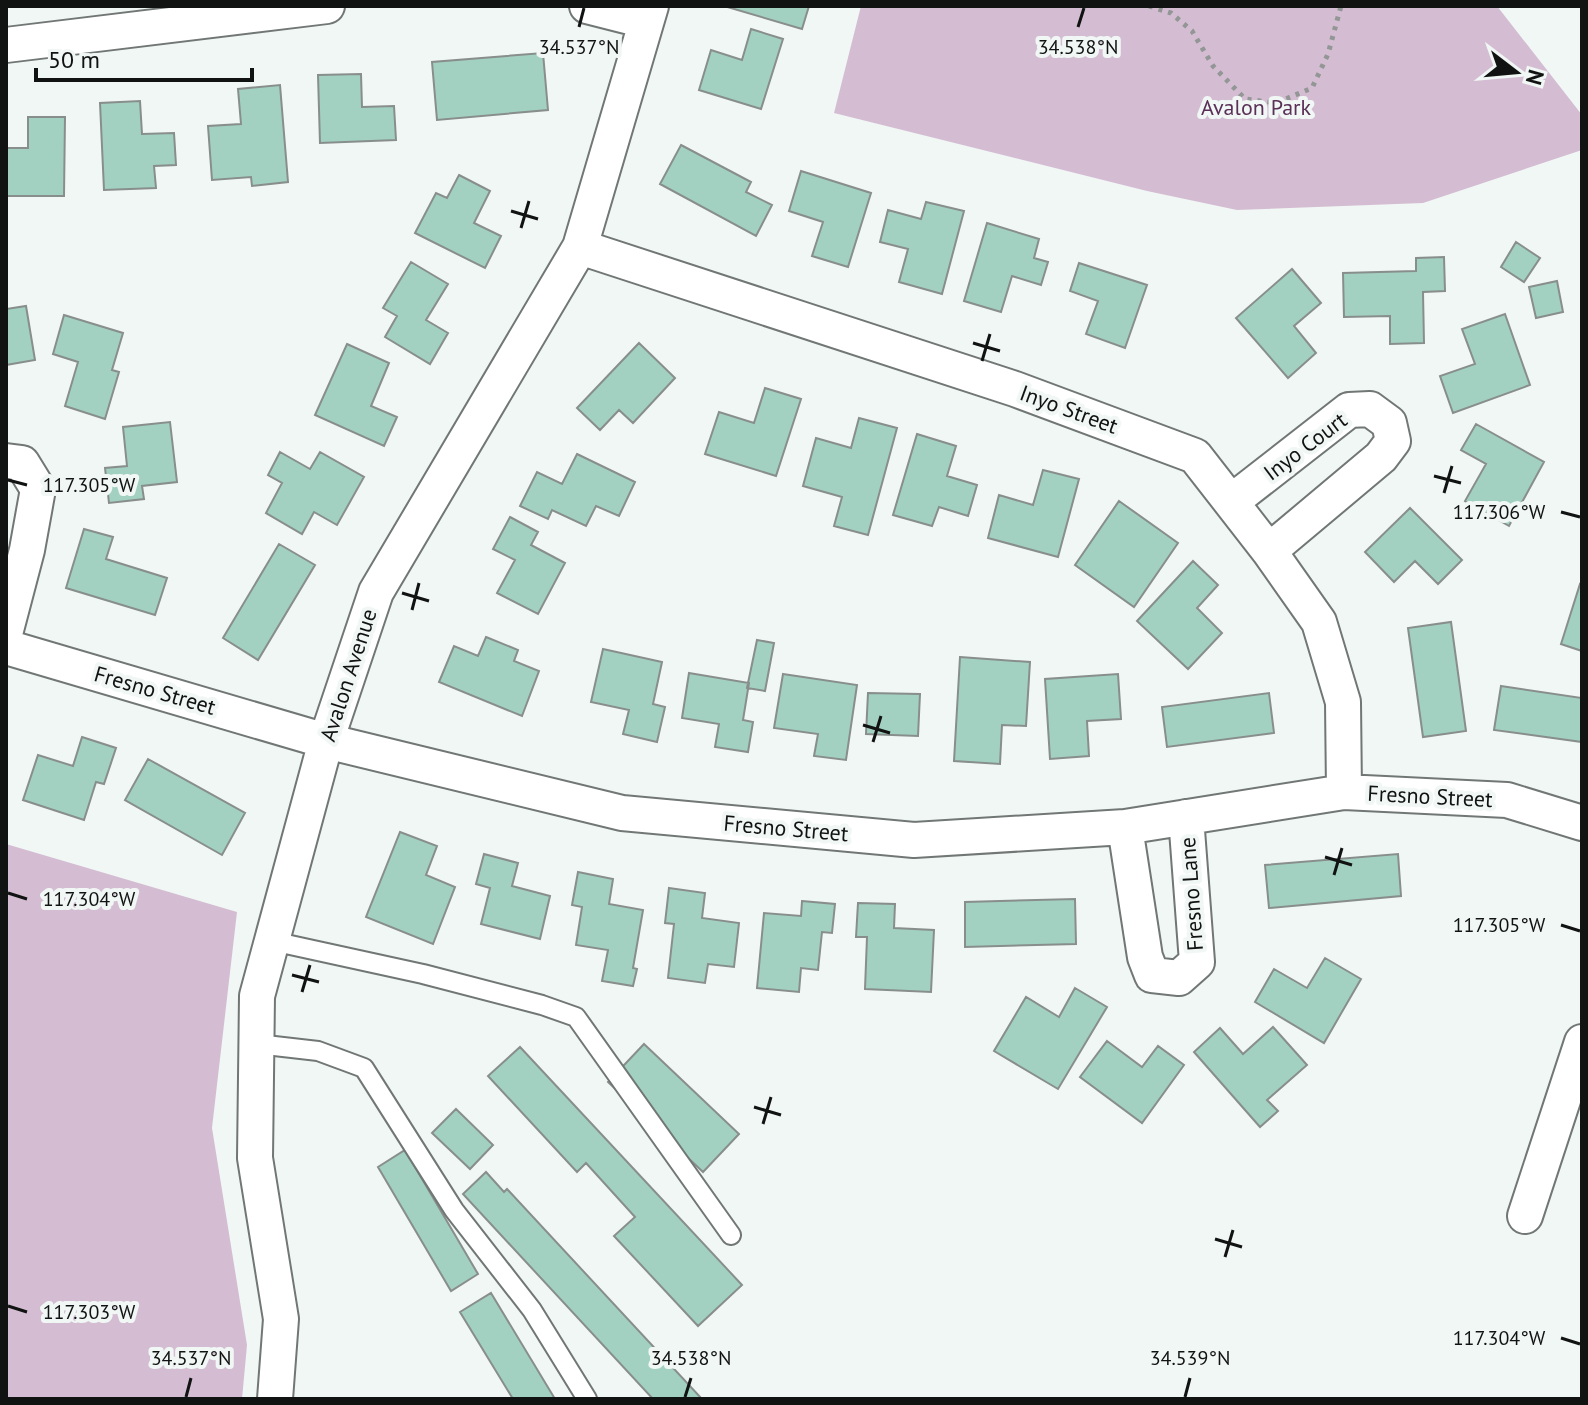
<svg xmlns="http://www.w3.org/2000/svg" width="1588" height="1405" font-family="'PT Sans',sans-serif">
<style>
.green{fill:#d4bdd2}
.building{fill:#a2d1c2;stroke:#888e8c;stroke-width:2}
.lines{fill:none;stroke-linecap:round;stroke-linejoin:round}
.service-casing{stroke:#717775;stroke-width:22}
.minor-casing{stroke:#717775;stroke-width:38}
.path{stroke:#929694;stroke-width:5;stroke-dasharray:4 6;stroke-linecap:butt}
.service{stroke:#fff;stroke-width:18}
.minor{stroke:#fff;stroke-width:34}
.ticks{fill:none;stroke:#111312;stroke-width:3}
.labels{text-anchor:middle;stroke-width:8;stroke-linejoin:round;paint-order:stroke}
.park-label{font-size:22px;fill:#5a3057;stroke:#f1f7f5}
.street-label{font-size:22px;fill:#111312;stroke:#f1f7f5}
.ticks-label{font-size:20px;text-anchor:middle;fill:#111312;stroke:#f1f7f5;stroke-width:8;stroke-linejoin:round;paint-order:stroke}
</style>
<rect width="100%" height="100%" fill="#f1f7f5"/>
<!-- green -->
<path class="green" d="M 861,6 L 1497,6 L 1582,115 L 1582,150 L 1423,203 L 1237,210 L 1147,191 L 834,113 Z
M 6,844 L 237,912 L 212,1128 L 247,1345 L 242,1399 L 6,1399 Z"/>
<!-- building -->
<path class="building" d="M 724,6 L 809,6 L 802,29 Z
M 751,29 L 783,39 L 761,109 L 699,90 L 711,50 L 742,60 Z
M 543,53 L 548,110 L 437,120 L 432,62 Z
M 361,74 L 362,107 L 394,106 L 396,140 L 320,143 L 318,75 Z
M 280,85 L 288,182 L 252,186 L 251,177 L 212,180 L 208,126 L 241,124 L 238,89 Z
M 140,101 L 142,134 L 174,133 L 176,165 L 154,166 L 156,188 L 104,190 L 100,103 Z
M 28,117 L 65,117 L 64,196 L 6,196 L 6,148 L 28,148 Z
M 681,145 L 751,182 L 746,192 L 772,205 L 756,236 L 660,184 Z
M 801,171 L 871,193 L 848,267 L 812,256 L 823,222 L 789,211 Z
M 459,175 L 490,191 L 474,223 L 501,236 L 485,268 L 415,233 L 436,193 L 447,198 Z
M 926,202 L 964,211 L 942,294 L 899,282 L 908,249 L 880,242 L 888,210 L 921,219 Z
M 987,223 L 1039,239 L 1034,258 L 1048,262 L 1041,285 L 1012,276 L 1001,312 L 964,301 Z
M 1516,242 L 1540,258 L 1524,282 L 1501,267 Z
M 1444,257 L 1445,291 L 1423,292 L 1424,343 L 1390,344 L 1390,316 L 1344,317 L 1343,273 L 1416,271 L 1416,258 Z
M 411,262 L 448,284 L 426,320 L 448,333 L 430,364 L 385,337 L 397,316 L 383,308 Z
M 1079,263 L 1147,285 L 1125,348 L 1086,334 L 1098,301 L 1070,291 Z
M 1292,269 L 1321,303 L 1294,326 L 1316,353 L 1288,378 L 1236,318 Z
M 1557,281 L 1563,312 L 1536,318 L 1529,287 Z
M 26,306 L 35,360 L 6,365 L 6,309 Z
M 1505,314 L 1530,385 L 1453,413 L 1440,376 L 1475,364 L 1462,329 Z
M 64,315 L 123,333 L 112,370 L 119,372 L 105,419 L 65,406 L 78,362 L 53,354 Z
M 639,343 L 675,378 L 633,423 L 619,410 L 600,430 L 577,408 Z
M 347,344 L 389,363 L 371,406 L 397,417 L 384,446 L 315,415 Z
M 765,388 L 801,399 L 776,476 L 705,454 L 719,412 L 754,423 Z
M 859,418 L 897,428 L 868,535 L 834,526 L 842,497 L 803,486 L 816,438 L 851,448 Z
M 170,422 L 177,482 L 142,486 L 144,499 L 109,503 L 105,468 L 127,466 L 123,427 Z
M 1476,424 L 1544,462 L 1509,526 L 1465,501 L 1486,464 L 1461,450 Z
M 917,434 L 956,446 L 947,476 L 977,485 L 968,516 L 939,507 L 932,526 L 893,515 Z
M 280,452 L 310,469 L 320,452 L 364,477 L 337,525 L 314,512 L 302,534 L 266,513 L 282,483 L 268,475 Z
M 577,454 L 635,482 L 619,516 L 596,506 L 586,526 L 552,510 L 548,519 L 520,506 L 537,472 L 562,484 Z
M 1043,470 L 1079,479 L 1058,557 L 988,538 L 999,495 L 1033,505 Z
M 1119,501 L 1178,543 L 1134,607 L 1075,565 Z
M 1410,508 L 1462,560 L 1438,584 L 1415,561 L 1394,582 L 1365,552 Z
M 510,517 L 538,532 L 531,545 L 565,563 L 538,614 L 497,593 L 515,560 L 493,549 Z
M 84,529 L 113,537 L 106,559 L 167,578 L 155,615 L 66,588 Z
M 279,544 L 315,565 L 258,660 L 223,638 Z
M 1193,561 L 1218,585 L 1197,608 L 1222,633 L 1188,669 L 1137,621 Z
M 1580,584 L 1582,585 L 1582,651 L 1561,644 Z
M 1451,622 L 1466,731 L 1423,737 L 1408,628 Z
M 486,637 L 518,650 L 514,661 L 539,671 L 522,716 L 439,682 L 454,646 L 478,656 Z
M 757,640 L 774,643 L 765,691 L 747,688 Z
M 603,649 L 662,662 L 653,704 L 665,707 L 657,742 L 623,734 L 629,710 L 591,702 Z
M 960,657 L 1030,662 L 1026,726 L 1002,725 L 1000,764 L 954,761 Z
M 689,673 L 749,683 L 743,720 L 753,722 L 748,752 L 715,747 L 719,724 L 682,718 Z
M 783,674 L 857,685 L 846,760 L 814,756 L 818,734 L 774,728 Z
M 1118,674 L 1121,719 L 1087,721 L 1089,756 L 1050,759 L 1045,679 Z
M 1501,686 L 1582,698 L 1582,742 L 1494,730 Z
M 868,693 L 920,694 L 918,736 L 866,734 Z
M 1269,693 L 1274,733 L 1167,747 L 1162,707 Z
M 82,737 L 116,748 L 104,784 L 96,782 L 84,820 L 23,800 L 38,755 L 73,766 Z
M 148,759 L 245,813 L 222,855 L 125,800 Z
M 400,832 L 437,846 L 426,875 L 455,887 L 433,944 L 366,917 Z
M 484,854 L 518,863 L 512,886 L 550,896 L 540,939 L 481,924 L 490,888 L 476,884 Z
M 1398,854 L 1401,896 L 1269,908 L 1265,865 Z
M 578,872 L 613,879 L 609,904 L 643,910 L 633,968 L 637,969 L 633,986 L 602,981 L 608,950 L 576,945 L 582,907 L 572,905 Z
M 669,888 L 705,893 L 702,918 L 739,923 L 734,967 L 708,964 L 705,983 L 668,978 L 674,924 L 665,923 Z
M 1075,899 L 1076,944 L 965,947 L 965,902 Z
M 802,901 L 835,904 L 832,933 L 822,932 L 818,970 L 801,968 L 799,992 L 757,988 L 764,913 L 801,916 Z
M 858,903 L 895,904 L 894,928 L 934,930 L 931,992 L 865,989 L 867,937 L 856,937 Z
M 1325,958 L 1361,979 L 1324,1043 L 1255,1002 L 1274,969 L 1307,988 Z
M 1075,988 L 1107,1007 L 1058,1089 L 994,1051 L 1026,997 L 1059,1017 Z
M 1273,1027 L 1307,1065 L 1267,1100 L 1278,1111 L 1260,1127 L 1194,1052 L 1220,1028 L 1243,1054 Z
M 1107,1041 L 1142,1067 L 1158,1046 L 1184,1065 L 1142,1123 L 1080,1077 Z
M 644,1044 L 739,1134 L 703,1172 L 608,1082 Z
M 520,1047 L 742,1285 L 698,1326 L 614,1236 L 635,1217 L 586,1163 L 577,1172 L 488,1076 Z
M 456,1109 L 493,1145 L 470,1169 L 432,1133 Z
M 405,1150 L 478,1274 L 451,1291 L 378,1167 Z
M 486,1172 L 504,1192 L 507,1189 L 702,1399 L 653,1399 L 463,1194 Z
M 491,1293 L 555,1399 L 513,1399 L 460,1312 Z"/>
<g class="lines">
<!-- service casing -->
<g class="service-casing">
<path id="service" d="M 272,941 L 423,974 L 542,1005 L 576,1017 L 731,1235
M 257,1044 L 318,1051 L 364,1068 L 454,1210 L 532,1310 L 587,1399"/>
</g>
<!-- minor casing -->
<g class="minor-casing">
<path id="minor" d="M 587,6 L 646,21
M 6,45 L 327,6
M 580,247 L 1015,389 L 1195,456 L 1269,551 L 1319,622 L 1343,702 L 1344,792
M 6,461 L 22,463 L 38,489 L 27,550 L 6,630
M 1231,502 L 1349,410 L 1370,409 L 1389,423 L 1393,441 L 1381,457 L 1269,551
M 6,647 L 326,741 L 622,813 L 914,840 L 1125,827 L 1344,792 L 1507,800 L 1582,823
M 1125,827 L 1145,957 L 1152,975 L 1179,978 L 1197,962 L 1186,817
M 1525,1216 L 1582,1042
M 275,1399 L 281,1319 L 255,1158 L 257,996 L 326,741 L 376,592 L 580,247 L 651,6"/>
</g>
<!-- path -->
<path class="path" d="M 1149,6 L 1171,13 L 1192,31 L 1213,66 L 1245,99 L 1276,103 L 1312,88 L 1328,54 L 1341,6"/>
<!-- service -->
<use href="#service" class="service"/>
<!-- minor -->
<use href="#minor" class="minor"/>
</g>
<!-- ticks -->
<path class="ticks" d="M 579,27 L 584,8M 1078,27 L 1084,8M 511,211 L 538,219M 521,228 L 529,201M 973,343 L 1000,351M 982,361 L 990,334M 1434,476 L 1461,483M 8,480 L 27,485M 1444,493 L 1452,466M 1561,512 L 1580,517M 402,593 L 429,601M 412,610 L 419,583M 863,725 L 890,733M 873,742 L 881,716M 1325,857 L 1352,865M 1334,875 L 1342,848M 8,893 L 27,899M 1561,925 L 1580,931M 292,975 L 319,982M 302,992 L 310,965M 754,1107 L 781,1115M 763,1124 L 771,1097M 1215,1239 L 1242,1247M 1225,1257 L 1233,1230M 8,1306 L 27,1312M 1561,1338 L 1580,1344M 186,1397 L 191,1378M 685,1397 L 691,1378M 1185,1397 L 1190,1378"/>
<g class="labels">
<!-- park labels -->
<g class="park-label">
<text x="1256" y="115">Avalon Park</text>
</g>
<!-- street labels -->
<g class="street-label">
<text transform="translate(1069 409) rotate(20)" y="8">Inyo Street</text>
<text transform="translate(1305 446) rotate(-37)" y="8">Inyo Court</text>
<text transform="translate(348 675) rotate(-72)" y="8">Avalon Avenue</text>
<text transform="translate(155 690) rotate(16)" y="8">Fresno Street</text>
<text transform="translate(1430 796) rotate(3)" y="8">Fresno Street</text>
<text transform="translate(786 828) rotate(5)" y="8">Fresno Street</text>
<text transform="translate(1191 894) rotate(-94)" y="8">Fresno Lane</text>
</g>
</g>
<g class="ticks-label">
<text x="579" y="54">34.537°N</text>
<text x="1078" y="54">34.538°N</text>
<text x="89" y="492">117.305°W</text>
<text x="1499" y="519">117.306°W</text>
<text x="89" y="906">117.304°W</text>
<text x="1499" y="932">117.305°W</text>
<text x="89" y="1319">117.303°W</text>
<text x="1499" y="1345">117.304°W</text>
<text x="191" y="1365">34.537°N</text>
<text x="691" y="1365">34.538°N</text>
<text x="1190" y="1365">34.539°N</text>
</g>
<!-- border -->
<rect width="1588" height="1405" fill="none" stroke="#111312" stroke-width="16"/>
<!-- north arrow -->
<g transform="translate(1516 72) rotate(106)" stroke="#f1f7f5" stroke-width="6" paint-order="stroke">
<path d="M0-6L14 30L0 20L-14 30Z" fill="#111312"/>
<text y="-12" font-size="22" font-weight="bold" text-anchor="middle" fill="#111312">N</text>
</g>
<!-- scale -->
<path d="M36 68v12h216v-12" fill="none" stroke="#111312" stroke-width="4"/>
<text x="48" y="68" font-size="24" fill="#111312" stroke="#f1f7f5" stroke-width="6" paint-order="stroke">50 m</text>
</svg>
